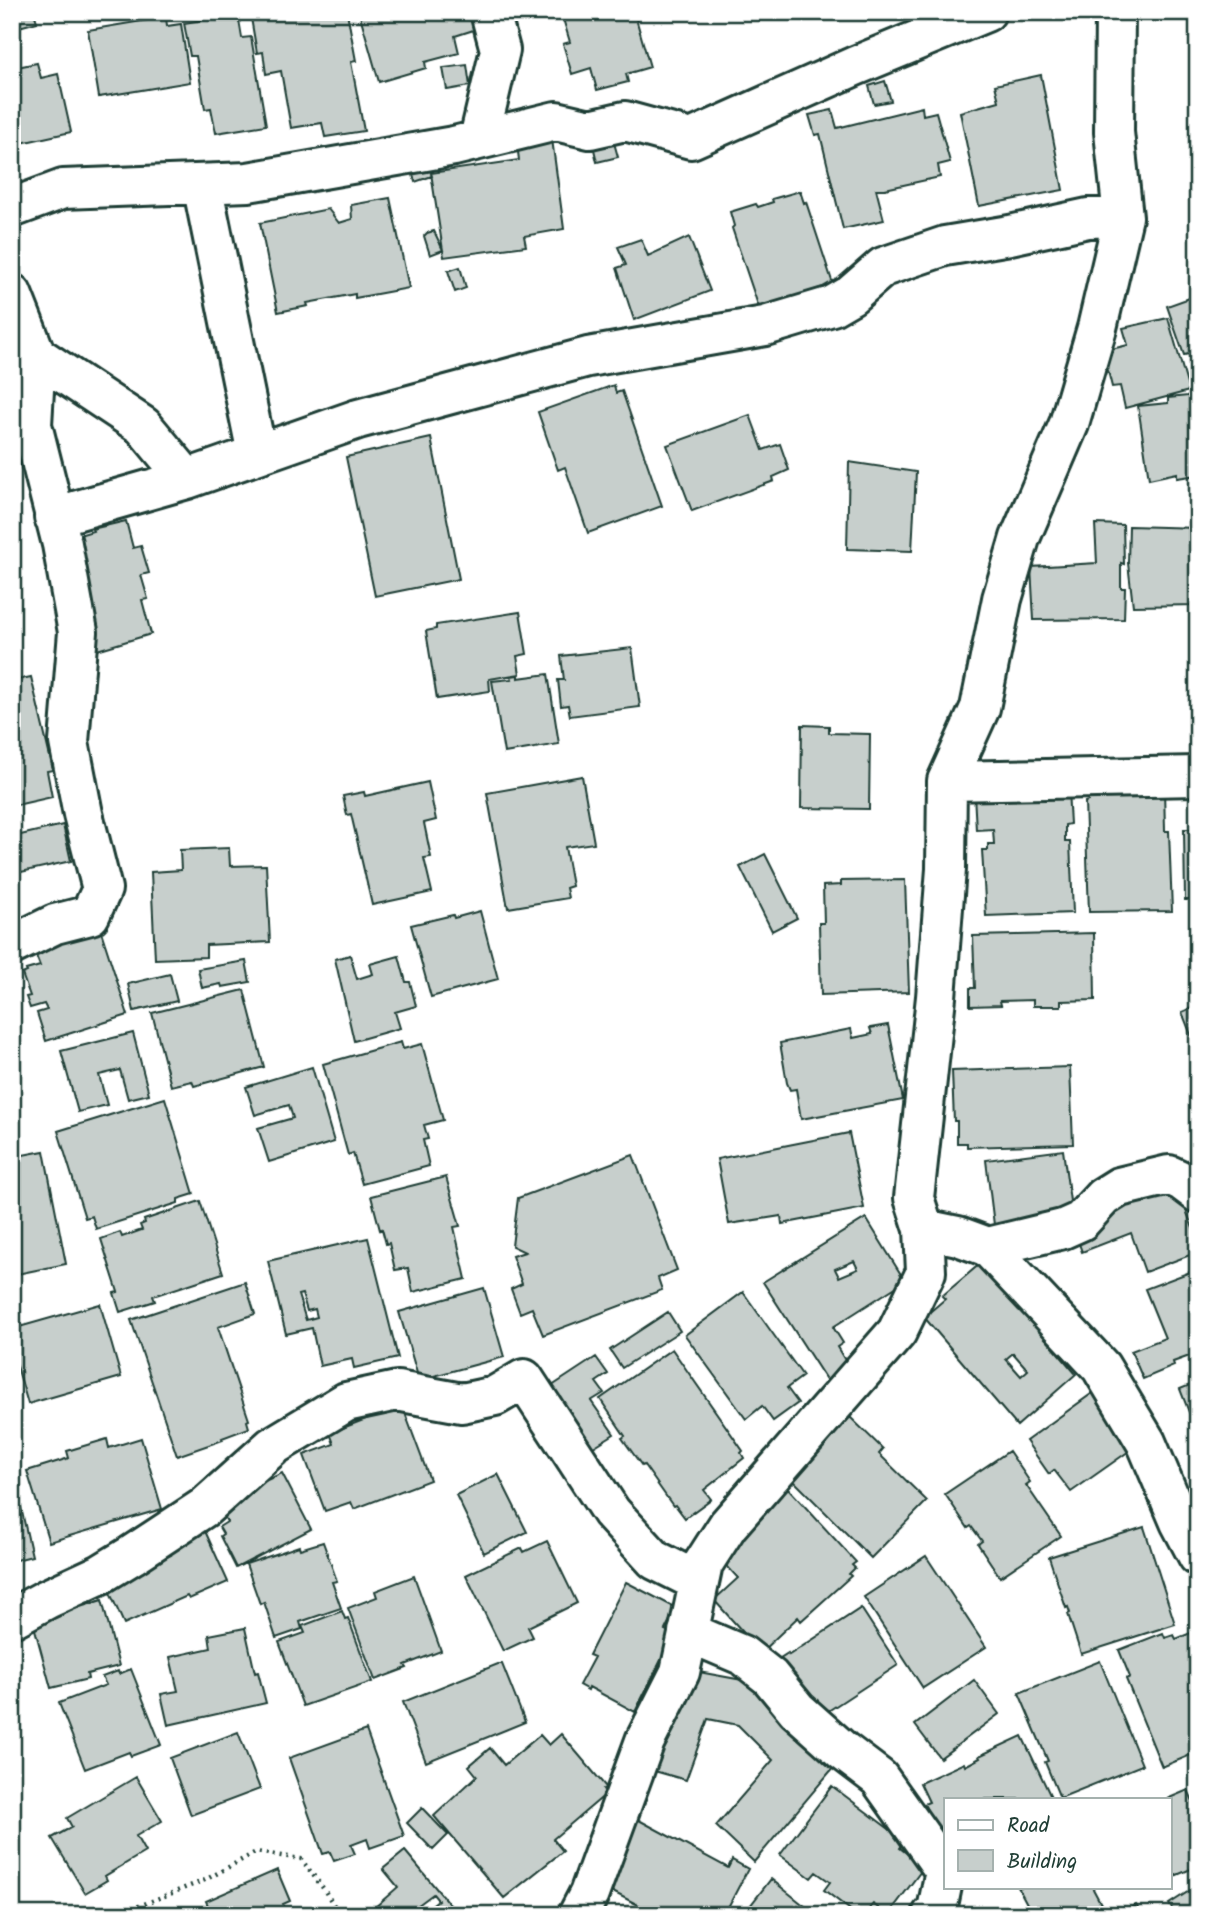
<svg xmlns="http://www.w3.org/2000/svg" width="1210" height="1927" font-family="Kalam,sans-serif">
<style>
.building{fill:#c7cfcc;stroke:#1f3d34;stroke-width:2;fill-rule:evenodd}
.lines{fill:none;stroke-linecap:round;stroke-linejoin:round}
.street-casing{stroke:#1f3d34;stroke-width:44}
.path{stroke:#1f3d34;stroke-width:4.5;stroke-dasharray:2 5;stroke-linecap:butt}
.street{stroke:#fff;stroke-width:38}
</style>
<rect width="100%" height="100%" fill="#fff"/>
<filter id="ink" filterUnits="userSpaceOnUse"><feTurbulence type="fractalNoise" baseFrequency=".0143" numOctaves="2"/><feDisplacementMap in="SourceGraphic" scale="14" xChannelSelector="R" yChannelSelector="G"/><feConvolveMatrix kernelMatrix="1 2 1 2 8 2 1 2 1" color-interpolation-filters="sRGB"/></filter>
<g filter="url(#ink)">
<!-- building -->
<path class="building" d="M 12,12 L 34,12 L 37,22 L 12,29 Z
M 250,12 L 347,12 L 356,61 L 351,62 L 364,131 L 325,137 L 322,123 L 291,128 L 281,71 L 266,74 L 263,52 L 257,53 Z
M 359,12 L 482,12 L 486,26 L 455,36 L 459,53 L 425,62 L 426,68 L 379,82 Z
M 561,12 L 641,12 L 635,15 L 650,67 L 626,74 L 628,82 L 597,90 L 591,68 L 572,74 L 563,44 L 570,42 Z
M 238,14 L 242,38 L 251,37 L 266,125 L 216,133 L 211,108 L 205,109 L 196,56 L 190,56 L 184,23 Z
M 166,17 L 167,26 L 181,24 L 190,82 L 99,97 L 88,30 Z
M 37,63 L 41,78 L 58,74 L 71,132 L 12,145 L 12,68 Z
M 467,65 L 470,86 L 447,90 L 443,68 Z
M 1041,75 L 1063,190 L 979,206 L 960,112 L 999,101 L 995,85 Z
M 885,81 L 891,101 L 874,104 L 869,86 Z
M 922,107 L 923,115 L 936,112 L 950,162 L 938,165 L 940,177 L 885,189 L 876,189 L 884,220 L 843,229 L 820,134 L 815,135 L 809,115 L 832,110 L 837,128 Z
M 552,139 L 564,229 L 524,236 L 526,246 L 444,257 L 431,173 L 519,160 L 517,144 Z
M 613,139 L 618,157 L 597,162 L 593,145 Z
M 426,156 L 432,176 L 415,182 L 409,161 Z
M 800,191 L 804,203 L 806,202 L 833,284 L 759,308 L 732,228 L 734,226 L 730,212 L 756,204 L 758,207 L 773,202 L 772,199 Z
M 390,198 L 409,288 L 355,298 L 355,294 L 307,303 L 308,306 L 278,312 L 260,223 L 328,209 L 339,223 L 352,219 L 351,205 Z
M 434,231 L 443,250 L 430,255 L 424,236 L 427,233 Z
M 689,237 L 710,291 L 634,320 L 617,268 L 626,265 L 618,247 L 641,239 L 648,256 Z
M 460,267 L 466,288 L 455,292 L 448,271 Z
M 1198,295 L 1198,378 L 1189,354 L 1184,355 L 1167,306 Z
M 1168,318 L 1189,391 L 1125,408 L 1120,386 L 1112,387 L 1103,351 L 1128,345 L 1123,328 Z
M 614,385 L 616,393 L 622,391 L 662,506 L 588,533 L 565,467 L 558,470 L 538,412 Z
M 1198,395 L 1198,475 L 1177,478 L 1177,473 L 1149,479 L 1138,406 L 1168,403 L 1168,398 Z
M 750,415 L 763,450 L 780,444 L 789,470 L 773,477 L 774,481 L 692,511 L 667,445 Z
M 431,438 L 459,579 L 375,596 L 346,457 Z
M 849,462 L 916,472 L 912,551 L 847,549 Z
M 126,521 L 133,548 L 141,546 L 149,573 L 141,575 L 148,599 L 142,600 L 151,634 L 97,650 L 87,616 L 69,538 L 93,531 L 92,529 Z
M 1095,524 L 1123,525 L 1124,564 L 1121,563 L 1121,588 L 1125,588 L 1124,619 L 1034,620 L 1031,567 L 1097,563 Z
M 1129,526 L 1198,528 L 1198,605 L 1133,606 L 1128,563 Z
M 520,612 L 527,654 L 517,656 L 520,674 L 489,679 L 490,691 L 437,699 L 426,631 L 436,629 L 436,625 Z
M 632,648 L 640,707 L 570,716 L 568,705 L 561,706 L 558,680 L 564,680 L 561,656 Z
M 548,674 L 559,744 L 504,753 L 492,681 L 512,679 L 511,676 L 518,675 L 518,678 Z
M 31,677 L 53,770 L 47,771 L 52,797 L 12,806 L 12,681 Z
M 802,725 L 829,726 L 829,733 L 870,734 L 869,809 L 801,808 Z
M 582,776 L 594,843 L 565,847 L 572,886 L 566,888 L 568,898 L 508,908 L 487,793 Z
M 428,782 L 436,820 L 424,823 L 431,857 L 424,858 L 432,892 L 372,905 L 351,814 L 347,815 L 343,796 L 364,792 L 365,796 Z
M 1164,788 L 1165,831 L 1169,831 L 1172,911 L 1089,912 L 1085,802 L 1088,801 L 1087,791 Z
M 1068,790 L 1070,824 L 1065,825 L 1065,842 L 1070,842 L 1073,913 L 986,916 L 982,850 L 988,850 L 988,844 L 994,844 L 993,829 L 976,830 L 974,794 Z
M 63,825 L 71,861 L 12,874 L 12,837 Z
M 1184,829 L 1198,829 L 1198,900 L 1185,900 Z
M 229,848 L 230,866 L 266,865 L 270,942 L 206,945 L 206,957 L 155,959 L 151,872 L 181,870 L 180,850 Z
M 765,854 L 797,918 L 772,931 L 740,867 Z
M 905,880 L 909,992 L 821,995 L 819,923 L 824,923 L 823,886 L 841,885 L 841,881 Z
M 480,911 L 498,979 L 431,997 L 411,925 L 453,915 L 454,918 Z
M 98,922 L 128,1015 L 46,1041 L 37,1013 L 47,1010 L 44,1004 L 30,1008 L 26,997 L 30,996 L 22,974 L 27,972 L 26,970 L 40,966 L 33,948 Z
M 1094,933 L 1095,1000 L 1061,1001 L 1061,1006 L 1033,1006 L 1033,1000 L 1000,1001 L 1001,1005 L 970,1006 L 970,988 L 975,988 L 973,936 Z
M 350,955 L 357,979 L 373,974 L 370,964 L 399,956 L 406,982 L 410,982 L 416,1006 L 395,1012 L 400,1028 L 354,1041 L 335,959 Z
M 246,961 L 250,982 L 222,987 L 221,984 L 202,988 L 198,969 Z
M 170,974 L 177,1001 L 134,1011 L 128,984 Z
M 244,990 L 264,1067 L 194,1086 L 192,1081 L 171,1086 L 152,1013 Z
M 1198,1005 L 1198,1053 L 1182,1012 Z
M 888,1025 L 903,1100 L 801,1119 L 796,1089 L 790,1090 L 787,1083 L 780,1043 L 851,1029 L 853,1038 L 872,1034 L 870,1028 Z
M 133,1033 L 149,1094 L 128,1099 L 120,1070 L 99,1075 L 107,1105 L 78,1112 L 61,1051 Z
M 401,1042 L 403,1049 L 422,1044 L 443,1120 L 424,1125 L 428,1139 L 423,1140 L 429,1166 L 362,1184 L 353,1153 L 348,1155 L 323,1064 Z
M 312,1067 L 334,1142 L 269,1162 L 258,1128 L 293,1118 L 289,1105 L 255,1115 L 246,1087 Z
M 1070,1067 L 1073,1144 L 967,1147 L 967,1143 L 957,1143 L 957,1121 L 954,1121 L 952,1071 Z
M 165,1098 L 194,1194 L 178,1199 L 178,1203 L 96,1229 L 92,1216 L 85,1218 L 58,1131 Z
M 849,1133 L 864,1208 L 782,1224 L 781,1216 L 729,1224 L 717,1159 Z
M 1063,1150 L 1073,1223 L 995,1233 L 986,1160 Z
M 44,1151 L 66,1264 L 12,1275 L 12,1157 Z
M 633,1155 L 677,1270 L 658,1278 L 662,1290 L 543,1335 L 532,1308 L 520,1313 L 511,1289 L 522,1284 L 512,1256 L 525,1252 L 512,1246 L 518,1198 Z
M 446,1177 L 460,1226 L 454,1227 L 466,1279 L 413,1292 L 408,1268 L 395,1270 L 389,1243 L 386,1244 L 382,1229 L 380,1230 L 371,1196 Z
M 1174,1180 L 1198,1241 L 1198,1252 L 1145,1272 L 1131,1233 L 1082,1252 L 1073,1227 L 1116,1204 Z
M 200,1201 L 223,1273 L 153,1296 L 155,1301 L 120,1312 L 114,1293 L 118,1292 L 101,1239 L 120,1232 L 122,1237 L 142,1230 L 140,1225 L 145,1223 L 144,1220 Z
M 866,1218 L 905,1281 L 833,1327 L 843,1343 L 837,1347 L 849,1367 L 827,1381 L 763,1282 ZM 854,1261 L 858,1269 L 839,1277 L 835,1269 Z
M 368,1238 L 398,1358 L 354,1368 L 352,1359 L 320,1366 L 312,1328 L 286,1334 L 268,1261 ZM 302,1294 L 307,1311 L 315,1309 L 317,1317 L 306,1320 L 298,1295 Z
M 981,1263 L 1076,1374 L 1017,1426 L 924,1317 L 945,1299 L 942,1296 ZM 1013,1353 L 1028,1370 L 1021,1376 L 1006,1359 Z
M 1198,1269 L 1198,1353 L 1173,1362 L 1174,1366 L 1143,1379 L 1131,1351 L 1165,1338 L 1145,1289 Z
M 245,1282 L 255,1314 L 218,1327 L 249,1420 L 247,1421 L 249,1428 L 222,1438 L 223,1440 L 177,1456 L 131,1320 Z
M 484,1288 L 504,1357 L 419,1380 L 399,1312 Z
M 743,1292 L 803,1376 L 787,1388 L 798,1403 L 773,1421 L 762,1406 L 746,1419 L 685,1335 Z
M 100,1304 L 121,1377 L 28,1404 L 12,1349 L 12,1329 Z
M 668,1312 L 680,1331 L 622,1368 L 610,1350 Z
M 672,1349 L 743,1451 L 741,1453 L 744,1458 L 704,1490 L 711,1499 L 685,1518 L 675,1505 L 673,1506 L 644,1465 L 642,1466 L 622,1438 L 625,1436 L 600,1399 Z
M 596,1357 L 608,1374 L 596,1382 L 604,1393 L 591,1401 L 614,1434 L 587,1451 L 546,1390 Z
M 1190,1385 L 1192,1390 L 1198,1388 L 1198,1426 L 1191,1411 L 1189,1412 L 1180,1389 Z
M 1094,1392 L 1132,1449 L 1071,1492 L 1054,1470 L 1049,1474 L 1026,1441 Z
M 402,1405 L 430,1480 L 354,1509 L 351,1502 L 325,1511 L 304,1455 L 334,1444 L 330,1433 Z
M 850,1417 L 883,1449 L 879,1454 L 927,1501 L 871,1558 L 790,1477 Z
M 141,1438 L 162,1509 L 49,1542 L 27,1471 L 69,1458 L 67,1451 L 107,1439 L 109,1448 Z
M 1009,1451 L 1030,1482 L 1026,1485 L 1061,1536 L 1000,1577 L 978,1544 L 982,1541 L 971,1526 L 968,1528 L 945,1494 Z
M 282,1473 L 311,1529 L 236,1568 L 220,1536 L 223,1534 L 219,1527 L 227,1522 L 223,1514 L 236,1507 L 231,1497 Z
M 498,1474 L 527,1532 L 484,1553 L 456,1495 Z
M 12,1481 L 15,1481 L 32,1556 L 12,1561 Z
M 787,1487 L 856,1562 L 852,1565 L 855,1568 L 849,1574 L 851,1576 L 801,1621 L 798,1617 L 761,1652 L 714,1600 L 738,1578 L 715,1553 Z
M 1144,1527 L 1175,1624 L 1081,1654 L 1068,1614 L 1070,1613 L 1068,1607 L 1066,1608 L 1049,1557 Z
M 205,1531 L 228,1582 L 189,1599 L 187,1596 L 124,1624 L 106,1584 L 171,1555 L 167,1548 Z
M 547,1541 L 577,1603 L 528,1627 L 533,1637 L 503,1651 L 466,1575 L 522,1548 L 524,1552 Z
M 323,1542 L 337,1581 L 332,1582 L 341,1608 L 300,1622 L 302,1629 L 276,1638 L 264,1602 L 260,1604 L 246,1564 L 299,1546 L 300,1549 Z
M 926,1556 L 986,1647 L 923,1688 L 864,1597 Z
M 414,1576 L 441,1651 L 405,1665 L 407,1668 L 375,1680 L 348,1608 L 377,1597 L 375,1591 Z
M 626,1582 L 676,1608 L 665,1630 L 674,1634 L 635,1712 L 589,1687 L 588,1690 L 579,1685 L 594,1657 L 589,1655 Z
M 102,1600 L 119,1666 L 87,1674 L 88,1679 L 51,1688 L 33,1622 Z
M 861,1608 L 898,1665 L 819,1717 L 774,1662 L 788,1653 L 789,1655 Z
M 342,1611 L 345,1619 L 348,1618 L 372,1682 L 303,1706 L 279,1642 L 305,1633 L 302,1626 Z
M 245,1628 L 255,1673 L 258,1672 L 266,1703 L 168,1725 L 161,1694 L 178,1691 L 170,1657 L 211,1648 L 209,1635 Z
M 1198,1630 L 1198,1752 L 1162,1767 L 1126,1679 L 1130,1677 L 1119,1650 L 1163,1633 L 1165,1638 L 1174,1635 L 1176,1639 Z
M 1100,1661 L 1142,1765 L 1060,1798 L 1045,1762 L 1048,1761 L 1019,1693 Z
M 498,1664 L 502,1664 L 525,1722 L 426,1762 L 403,1702 Z
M 131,1669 L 161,1745 L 131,1756 L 129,1752 L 85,1769 L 59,1703 L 106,1685 L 102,1677 L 118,1671 L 119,1674 Z
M 688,1670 L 764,1684 L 839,1761 L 754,1862 L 716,1826 L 773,1760 L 738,1725 L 708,1719 L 686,1780 L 651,1770 Z
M 974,1680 L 999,1714 L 940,1758 L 915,1725 Z
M 366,1730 L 404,1836 L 370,1848 L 367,1839 L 351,1845 L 355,1854 L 334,1861 L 330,1852 L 323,1854 L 289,1758 Z
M 238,1732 L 260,1789 L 191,1815 L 170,1758 Z
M 561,1734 L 606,1787 L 603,1789 L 606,1794 L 553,1839 L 563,1851 L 504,1898 L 434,1816 L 477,1776 L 469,1766 L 490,1748 L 504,1765 L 540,1735 L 549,1745 Z
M 1022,1736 L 1052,1799 L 946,1799 L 946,1842 L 943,1843 L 924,1804 L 929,1802 L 920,1783 L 964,1763 L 965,1766 L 980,1758 L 979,1756 Z
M 136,1777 L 162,1821 L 136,1836 L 145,1852 L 105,1876 L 107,1880 L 85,1893 L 52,1838 L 72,1827 L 67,1818 Z
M 832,1786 L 905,1841 L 900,1848 L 924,1867 L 888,1915 L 873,1904 L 864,1915 L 857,1915 L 824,1890 L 830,1882 L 816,1872 L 811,1878 L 780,1855 Z
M 1188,1790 L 1198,1812 L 1198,1866 L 1170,1878 L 1170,1799 L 1167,1799 Z
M 422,1808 L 448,1835 L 433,1850 L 407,1823 Z
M 637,1819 L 728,1868 L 732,1860 L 748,1869 L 724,1915 L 663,1915 L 655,1910 L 654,1913 L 601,1886 Z
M 405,1851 L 455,1911 L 451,1915 L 366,1915 L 398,1887 L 383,1869 ZM 433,1894 L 438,1900 L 421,1913 L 417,1906 Z
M 277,1870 L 290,1901 L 283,1904 L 288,1915 L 212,1915 L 206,1901 Z
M 771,1879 L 816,1915 L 743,1915 Z
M 1018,1887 L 1092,1887 L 1101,1904 L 1083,1915 L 1033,1915 Z
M 1194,1888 L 1198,1890 L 1198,1915 L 1176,1915 L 1169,1904 Z
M 1136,1905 L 1142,1915 L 1119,1915 Z"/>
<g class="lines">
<!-- street casing -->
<g class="street-casing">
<path id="street" d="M 479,139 L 500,50 L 490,12
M 202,184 L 257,454
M 12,208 L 63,189 L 248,182 L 454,146 L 556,121 L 590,129 L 625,121 L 691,139 L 855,66 L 986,12
M 12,294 L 36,355 L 143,426 L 187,479 L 358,419 L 588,357 L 765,326 L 832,306 L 851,295 L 883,267 L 945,246 L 1010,235 L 1088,218 L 1123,217
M 54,517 L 187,479
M 947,781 L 1198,776
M 12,945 L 55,924 L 90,915 L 102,889 L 83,814 L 69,742 L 78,632 L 62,544 L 32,425 L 36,355
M 924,1229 L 958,1236 L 988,1247 L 1101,1367 L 1146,1442 L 1180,1522 L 1198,1556
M 988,1247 L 1063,1229 L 1081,1221 L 1103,1197 L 1119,1187 L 1169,1175 L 1182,1181 L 1198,1193
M 12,1618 L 47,1599 L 101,1574 L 132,1555 L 205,1507 L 273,1446 L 346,1402 L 397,1391 L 462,1403 L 495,1396 L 524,1379 L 611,1512 L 655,1560 L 699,1582
M 688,1632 L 742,1655 L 770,1677 L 797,1710 L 842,1750 L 879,1778 L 945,1871 L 937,1910 L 932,1915
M 578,1915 L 589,1894 L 645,1741 L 680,1672 L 703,1564 L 728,1525 L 897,1332 L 926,1272 L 924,1229 L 914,1198 L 936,997 L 946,869 L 947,781 L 980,708 L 1002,599 L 1020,538 L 1069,424 L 1097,328 L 1123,217 L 1114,132 L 1115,12"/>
</g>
<!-- path -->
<path class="path" d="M 127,1915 L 139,1906 L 205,1880 L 256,1852 L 301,1859 L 323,1888 L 340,1915"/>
<!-- street -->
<use href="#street" class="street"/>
</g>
</g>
<!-- margin -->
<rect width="1210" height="1927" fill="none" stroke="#fff" stroke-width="42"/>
<rect x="21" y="21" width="1168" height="1885" fill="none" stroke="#1f3d34" stroke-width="2.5" filter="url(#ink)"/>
<!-- legend -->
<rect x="944" y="1798" width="228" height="91" fill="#ffffff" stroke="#a5b1ae" stroke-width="2"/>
<rect x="958" y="1820" width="35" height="10" fill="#ffffff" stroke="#a5b1ae" stroke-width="2"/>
<text x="1007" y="1832" font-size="21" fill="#1f3d34">Road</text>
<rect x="958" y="1850" width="35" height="21" fill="#c7cfcc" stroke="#a5b1ae" stroke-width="2"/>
<text x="1007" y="1868" font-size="21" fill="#1f3d34">Building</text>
</svg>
